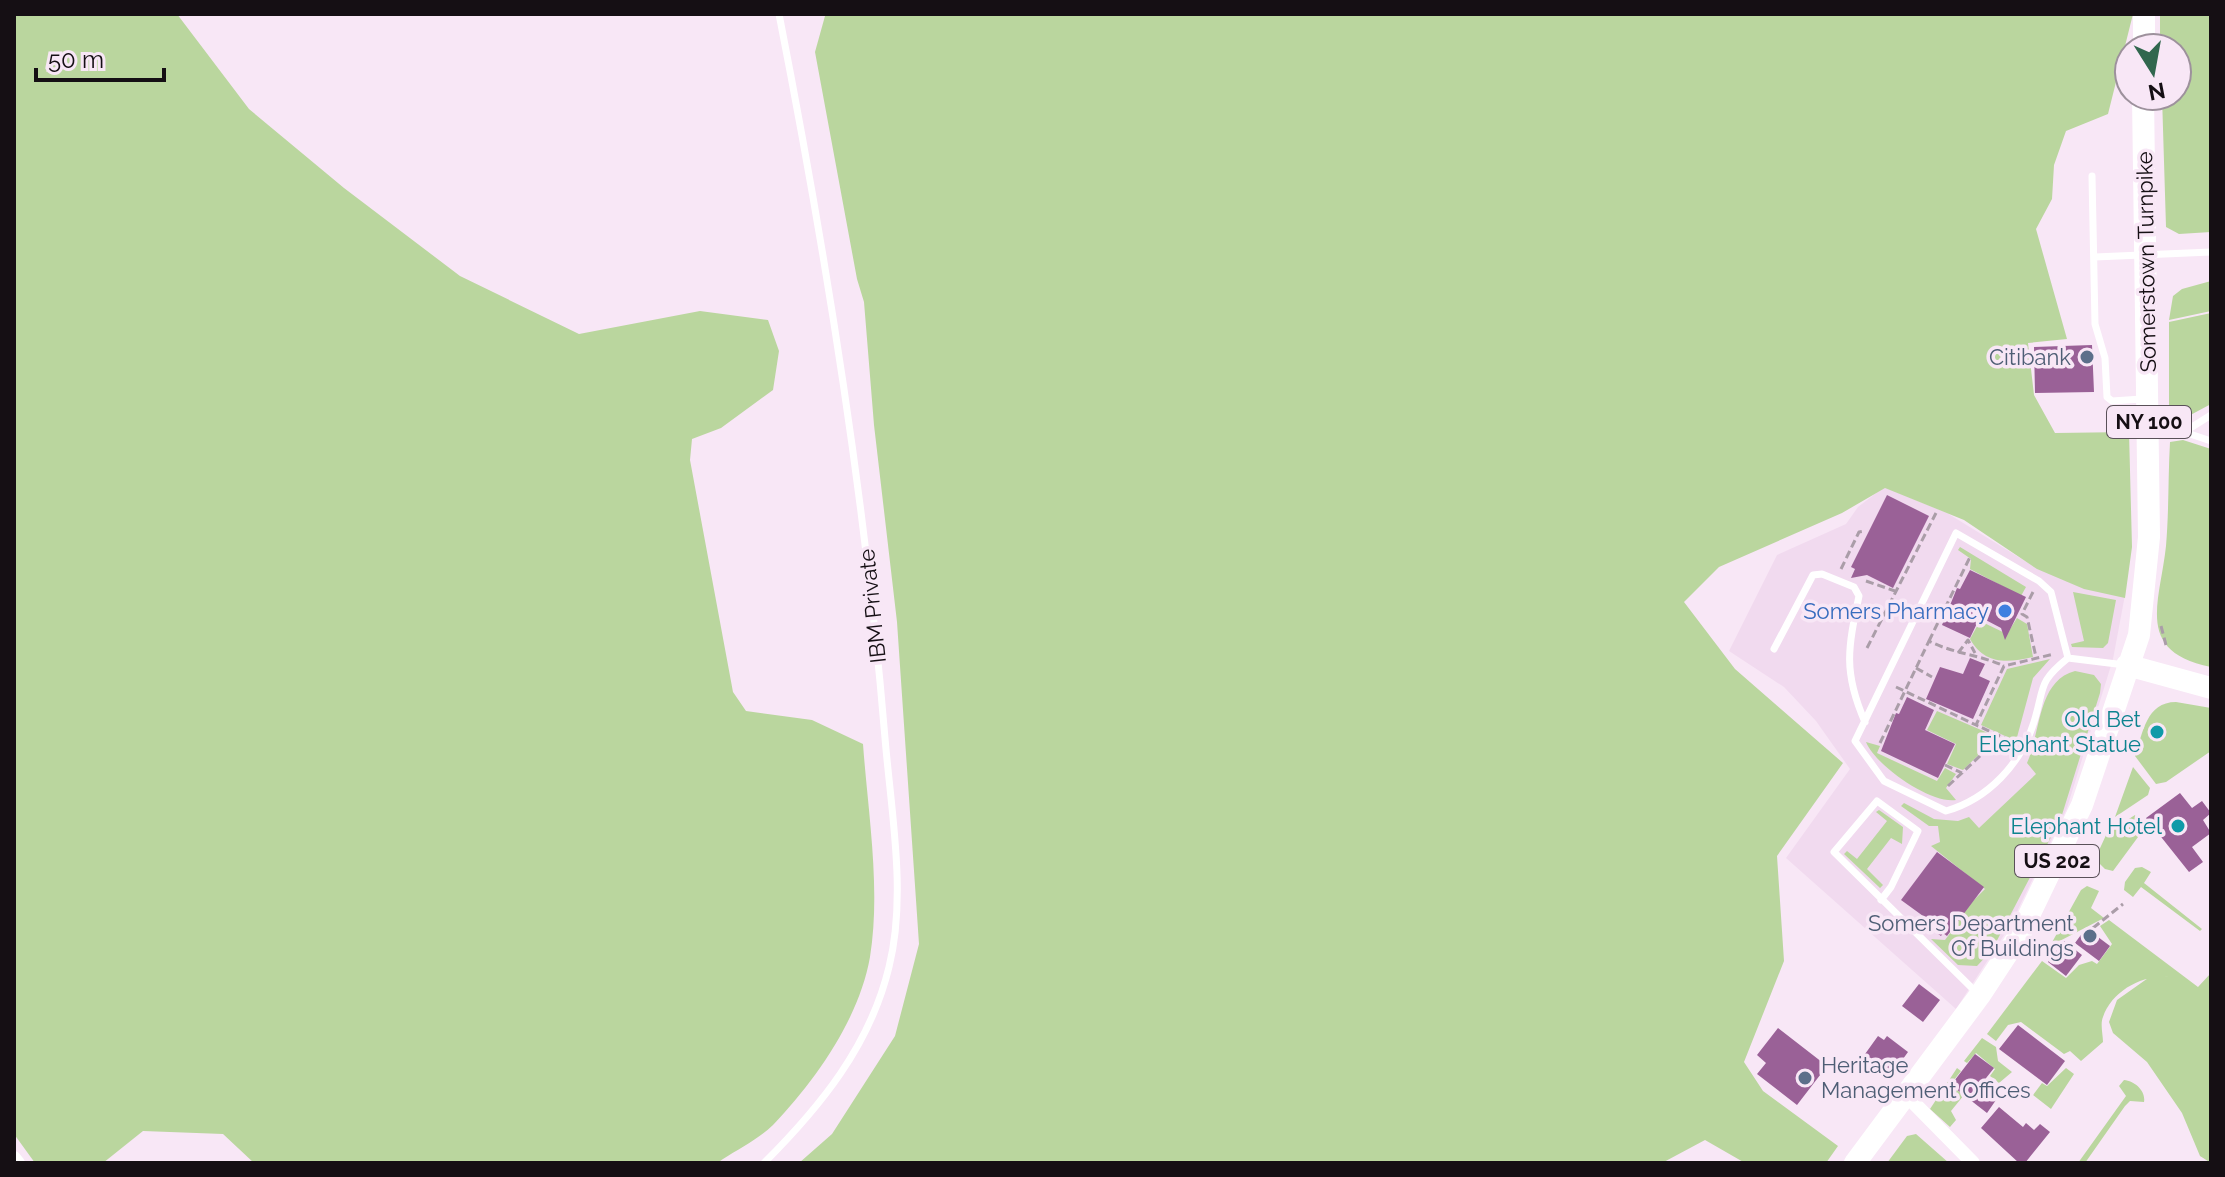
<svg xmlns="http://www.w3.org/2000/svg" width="2225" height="1177" font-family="Raleway,sans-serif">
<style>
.built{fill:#f1daef}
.green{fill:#bad69e}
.building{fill:#9a6197}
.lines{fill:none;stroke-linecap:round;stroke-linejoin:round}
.path{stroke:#aa9da8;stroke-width:3;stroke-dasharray:8 4;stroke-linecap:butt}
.lane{stroke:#fff;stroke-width:7}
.street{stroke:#fff;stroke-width:14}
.primary{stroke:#fff;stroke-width:22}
.service-dot{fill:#5c6f8a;stroke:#f8e7f6;stroke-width:3}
.shop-dot{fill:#3f7fe0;stroke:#f8e7f6;stroke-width:3}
.culture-dot{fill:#0f9aa8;stroke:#f8e7f6;stroke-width:3}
.labels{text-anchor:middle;stroke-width:7;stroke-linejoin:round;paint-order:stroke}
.shield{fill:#f8e7f6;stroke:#595058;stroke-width:2}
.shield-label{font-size:20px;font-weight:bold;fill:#150f14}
.street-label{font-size:22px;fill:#150f14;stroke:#f8e7f6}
.service-label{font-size:22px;fill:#4e5e75;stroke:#f8e7f6;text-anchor:end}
.shop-label{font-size:22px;fill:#366cbe;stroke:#f8e7f6;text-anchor:end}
.culture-label{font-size:22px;fill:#0d838f;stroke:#f8e7f6;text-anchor:end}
</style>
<rect width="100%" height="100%" fill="#f8e7f6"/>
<!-- built -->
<path class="built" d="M 1884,487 L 1947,513 L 2025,561 L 2125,595 L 2113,659 L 2067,808 L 2010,926 L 1956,1009 L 1786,858 L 1850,769 L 1816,721 L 1784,687 L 1729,651 L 1777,555 L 1846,524 L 1858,507 Z"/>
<!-- green -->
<path class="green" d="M 14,14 L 177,14 L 249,109 L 344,188 L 460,276 L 579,334 L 700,311 L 768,320 L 779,351 L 773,390 L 721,428 L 692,439 L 690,460 L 733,692 L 746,711 L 812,720 L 863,744 C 868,813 881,889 870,957 C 859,1019 816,1080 773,1125 C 760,1138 739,1149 723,1159 L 717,1163 L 254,1163 L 223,1134 L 143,1131 L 103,1163 L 35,1163 L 14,1134 Z
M 829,14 L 2133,14 L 2108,114 L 2066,131 L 2054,165 L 2052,199 L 2036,229 L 2067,339 L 2028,343 L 2034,395 L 2055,433 L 2129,432 L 2132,547 L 2125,598 L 2084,589 L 2037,569 L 1964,520 L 1885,488 L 1842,513 L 1719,567 L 1684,602 L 1735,669 L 1843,763 L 1777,856 L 1784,961 L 1744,1062 L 1763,1091 L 1838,1146 L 1826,1163 L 1745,1163 L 1705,1140 L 1662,1163 L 799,1163 L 832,1134 L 895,1036 L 919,944 L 897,622 L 874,425 L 864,302 L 857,279 L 815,52 L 825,16 Z
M 2160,14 L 2211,14 L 2211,232 L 2179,234 L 2166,227 L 2162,96 L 2177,96 L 2177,48 L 2160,48 Z
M 2211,281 L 2211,311 L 2169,320 L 2173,296 L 2182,289 Z
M 2211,313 L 2211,404 L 2183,419 L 2169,418 L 2169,322 Z
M 2183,440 L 2211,449 L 2211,667 C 2134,651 2160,603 2166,546 C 2169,511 2168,477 2170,442 Z
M 1960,547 L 2026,587 L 2021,596 L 1970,569 L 1971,559 L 1958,550 Z
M 2073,592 L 2116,600 L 2108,643 L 2103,648 L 2072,647 L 2071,644 L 2084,641 Z
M 2017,618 L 2027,624 L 2033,657 C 2007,663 1985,665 1970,639 L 1980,621 L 2007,634 Z
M 2050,659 L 2033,678 L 2016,741 L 1981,725 L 2007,669 Z
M 2075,671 L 2094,675 L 2101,684 L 2100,693 L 2061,818 L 1992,950 L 1977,966 L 1958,965 L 1931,939 L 1945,940 L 1957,924 L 1953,921 L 1985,889 L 1931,846 L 1940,842 L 1938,826 L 1929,826 L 1901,806 L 1904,803 L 1934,819 L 1958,821 L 1969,817 L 1979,828 L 2036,774 L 2027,763 C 2041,733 2037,681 2075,671 Z
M 2176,702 L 2211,708 L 2211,751 L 2166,782 L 2156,784 L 2135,756 C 2143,733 2146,702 2176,702 Z
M 1937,711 L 1995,736 L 1995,739 L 1963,770 L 1947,764 L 1956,744 L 1927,730 Z
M 1866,742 L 1880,746 L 1877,753 L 1937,781 L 1945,768 L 1956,774 L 1946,788 L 1956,800 C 1930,804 1875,765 1866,742 Z
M 2133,767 L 2150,788 L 2148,795 L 2115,817 Z
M 1879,810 L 1903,827 L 1902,844 L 1891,838 L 1867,869 L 1883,885 L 1880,888 L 1844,854 L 1847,851 L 1857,859 L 1887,821 L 1876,812 Z
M 2135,815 L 2141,833 L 2113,871 L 2105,869 L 2095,859 L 2107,833 Z
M 2142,867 L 2151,872 L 2144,883 L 2202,929 L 2200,931 L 2141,887 L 2133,897 L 2124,890 L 2125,882 L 2135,868 Z
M 2087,886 L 2099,891 L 2091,908 L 2104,918 L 2050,946 L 2081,890 Z
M 2109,920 L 2198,987 L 2211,973 L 2211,1163 L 2200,1156 L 2182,1113 L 2147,1062 L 2113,1033 L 2109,1022 L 2117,1000 L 2151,976 L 2169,977 C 2144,974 2112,990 2103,1017 C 2100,1024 2103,1035 2103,1042 L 2081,1061 L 2070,1051 L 2064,1054 L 2021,1022 L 2008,1025 L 1996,1041 L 1987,1034 L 2042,961 L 2066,978 L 2079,965 L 2092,961 L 2097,964 L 2112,944 L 2100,926 Z
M 1982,1038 L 1996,1047 L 1998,1061 L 2012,1072 L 1999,1083 L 1990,1076 L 1995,1069 L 1976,1053 L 1967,1063 L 1964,1061 Z
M 1957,1068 L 1961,1071 L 1950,1085 L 1964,1095 L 1951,1111 L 1956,1120 L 1950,1127 L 1930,1109 Z
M 2066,1068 L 2074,1074 L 2051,1109 L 2033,1095 L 2042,1083 L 2047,1086 Z
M 2124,1080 C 2135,1081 2146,1091 2144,1102 L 2130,1101 L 2125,1106 L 2085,1163 L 2078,1163 L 2126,1096 L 2119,1086 Z
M 1916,1134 L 1949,1163 L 1887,1163 L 1907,1136 Z"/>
<!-- building -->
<path class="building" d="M 2092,345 L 2094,392 L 2035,393 L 2034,347 Z
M 1887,495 L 1929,516 L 1893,588 L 1867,575 L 1851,578 L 1855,569 L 1851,567 Z
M 1970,570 L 2026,597 L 2005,640 L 2001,628 L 1980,617 L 1970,638 L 1942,625 L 1957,588 L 1960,589 Z
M 1970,658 L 1985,664 L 1979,676 L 1990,681 L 1973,719 L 1926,699 L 1940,667 L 1963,674 Z
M 1907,697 L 1934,710 L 1925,730 L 1955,744 L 1938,778 L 1881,751 L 1896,713 L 1899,714 Z
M 2180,793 L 2192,808 L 2202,801 L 2211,813 L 2203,820 L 2211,833 L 2192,847 L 2203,862 L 2189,872 L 2146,818 Z
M 1937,852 L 1984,887 L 1947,936 L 1943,933 L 1941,936 L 1927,926 L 1930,921 L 1901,900 Z
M 2086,928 L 2110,946 L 2099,961 L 2075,943 Z
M 2064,941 L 2082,955 L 2066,976 L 2048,962 Z
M 1919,984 L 1940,1000 L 1923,1022 L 1902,1006 Z
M 2018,1025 L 2065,1061 L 2047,1085 L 1999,1049 Z
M 1778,1028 L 1827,1066 L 1797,1105 L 1757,1074 L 1766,1063 L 1757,1055 Z
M 1878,1036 L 1884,1040 L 1887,1036 L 1908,1052 L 1895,1070 L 1891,1066 L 1883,1077 L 1860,1061 Z
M 1975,1054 L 1994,1068 L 1979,1087 L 1996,1100 L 1987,1113 L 1951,1085 Z
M 1999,1107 L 2023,1127 L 2026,1123 L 2034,1130 L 2040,1124 L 2050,1132 L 2025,1163 L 2019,1163 L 1981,1128 Z"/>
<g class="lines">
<!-- path -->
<path class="path" d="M 1841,569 L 1859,532 L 1865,531
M 1866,581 L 1895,591
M 2033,592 L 2022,614 L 2027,617 L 2036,657
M 1889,604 L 1905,610
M 2161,626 L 2166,645
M 1929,641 L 1970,557
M 1867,648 L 1936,513
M 1958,653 L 1968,640 L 1975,653
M 1916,668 L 1932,677
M 1896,687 L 1976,725
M 2011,741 L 1976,725 L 2004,666 L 2054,654
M 1880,743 L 1929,641 C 1954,654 1978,654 2004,666
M 1945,765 L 1962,773
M 1948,786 L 2000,737
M 2093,928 L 2123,904
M 2043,950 L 2053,956"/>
<!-- lane -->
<path class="lane" d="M 2092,176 L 2095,324 L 2105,358 L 2107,397 L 2112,401 L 2142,399
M 2095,257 L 2211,252
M 2151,432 L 2184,432 L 2211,415
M 2184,432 L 2211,441
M 1774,649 L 1813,575 L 1822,574 L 1854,587 L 1859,596 C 1848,648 1843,672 1865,722
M 2068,658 L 2051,592 L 2039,581 L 1956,533 L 1855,741 L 1884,781 L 1946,811 C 1988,799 2021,764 2034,722 C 2045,687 2037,683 2068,658 L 2125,665
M 1881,900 L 1891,887 L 1918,831 L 1877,801 L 1834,852 L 1978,994
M 764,1163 C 820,1107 870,1046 889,967 C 907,895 891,811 885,738 C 865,495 826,254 779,14"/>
<!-- street -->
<path class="street" d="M 1906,1095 L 1973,1163
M 14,1158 L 18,1163"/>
<!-- primary -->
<path class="primary" d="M 2144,48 L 2144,14
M 2127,665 L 2211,688
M 1855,1163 L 1980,995 L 2020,934 L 2082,805 L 2139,635 L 2149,537 L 2143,96"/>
</g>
<!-- markers -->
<g class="service-dot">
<circle cx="2087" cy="357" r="8"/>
<circle cx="2090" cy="936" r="8"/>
<circle cx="1805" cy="1078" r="8"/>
</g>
<circle class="shop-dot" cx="2005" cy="611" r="8"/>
<g class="culture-dot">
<circle cx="2157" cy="732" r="8"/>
<circle cx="2178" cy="826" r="8"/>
</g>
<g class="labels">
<!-- shield labels -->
<g class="shield">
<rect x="2107" y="406" width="84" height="32" rx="6"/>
<rect x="2015" y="845" width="84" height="32" rx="6"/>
</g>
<g class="shield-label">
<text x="2149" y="429">NY 100</text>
<text x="2057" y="868">US 202</text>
</g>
<!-- street labels -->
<g class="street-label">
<text transform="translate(2146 262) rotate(-91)" y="8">Somerstown Turnpike</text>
<text transform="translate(872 606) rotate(-96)" y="8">IBM Private</text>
</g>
<!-- service labels -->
<g class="service-label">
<text x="2071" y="365">Citibank</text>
<text x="2074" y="931">Somers Department<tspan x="2074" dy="25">Of Buildings</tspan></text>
<text x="1821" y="1073" text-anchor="start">Heritage<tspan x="1821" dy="25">Management Offices</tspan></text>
</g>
<!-- shop labels -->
<g class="shop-label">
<text x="1989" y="619">Somers Pharmacy</text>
</g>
<!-- culture labels -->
<g class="culture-label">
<text x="2141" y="727">Old Bet<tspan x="2141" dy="25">Elephant Statue</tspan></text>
<text x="2162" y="834">Elephant Hotel</text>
</g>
</g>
<!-- border -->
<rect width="2225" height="1177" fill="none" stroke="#150f14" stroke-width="32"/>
<!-- north arrow -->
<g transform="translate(2153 72) rotate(169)"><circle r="38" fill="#f8e7f6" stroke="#9d919c" stroke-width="2"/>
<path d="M0-6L14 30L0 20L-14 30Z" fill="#31674e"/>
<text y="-12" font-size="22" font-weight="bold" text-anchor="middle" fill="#150f14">N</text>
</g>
<!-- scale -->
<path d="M36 68v12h128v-12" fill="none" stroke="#150f14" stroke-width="4"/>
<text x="48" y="68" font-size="24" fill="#150f14" stroke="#f8e7f6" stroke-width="6" paint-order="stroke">50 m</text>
</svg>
